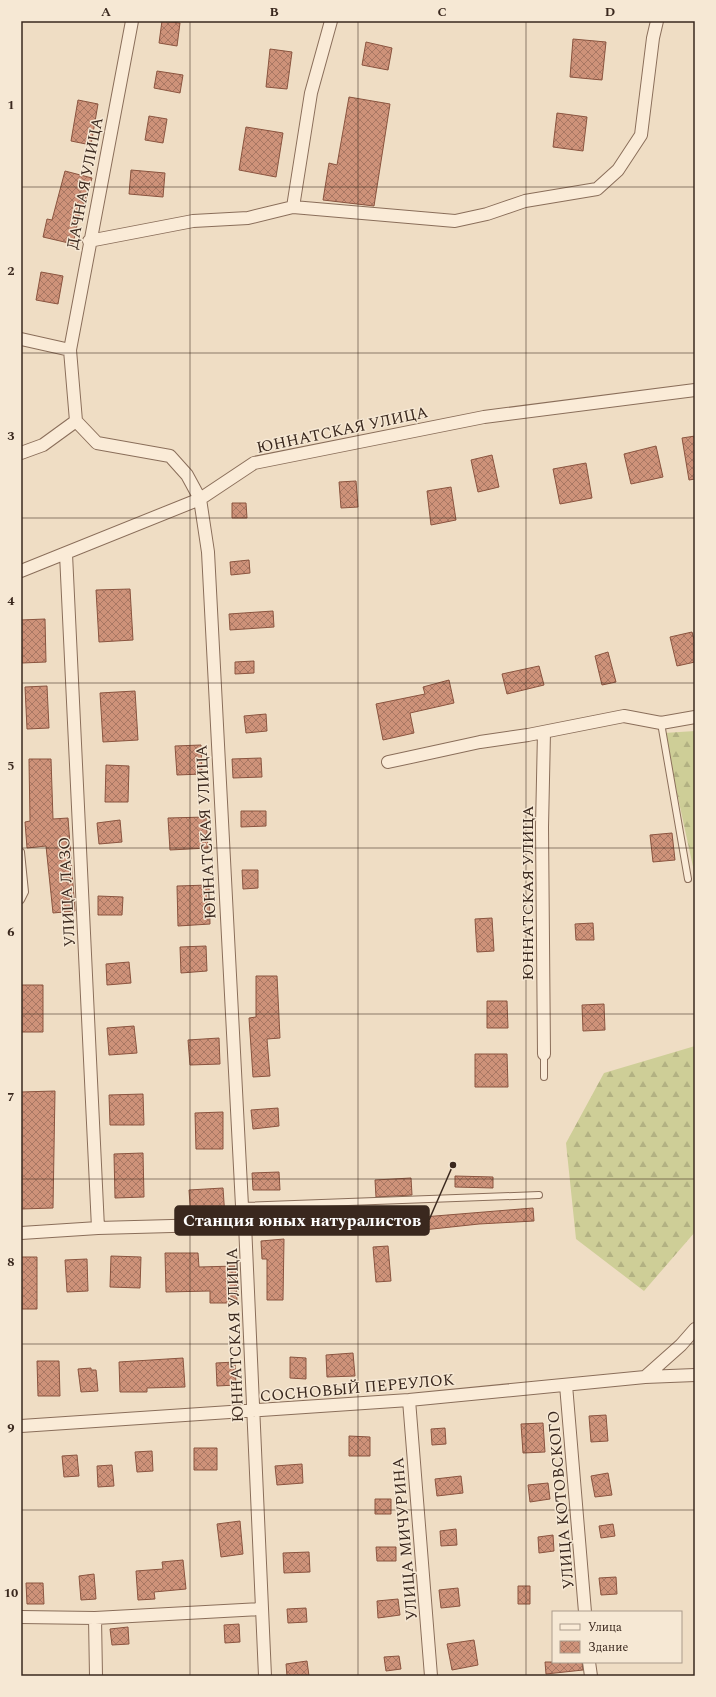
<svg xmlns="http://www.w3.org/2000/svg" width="716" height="1697" font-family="Spectral,serif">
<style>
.forest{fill:url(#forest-firs)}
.building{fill:url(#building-cross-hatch);stroke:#8a543f}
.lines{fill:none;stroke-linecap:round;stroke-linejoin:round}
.service-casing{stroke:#8a6e5a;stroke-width:8}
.minor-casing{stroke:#8a6e5a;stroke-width:14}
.service{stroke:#faebd7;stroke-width:6}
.minor{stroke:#faebd7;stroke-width:12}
.grid{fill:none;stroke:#3a281e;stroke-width:1;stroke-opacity:0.55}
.labels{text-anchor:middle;stroke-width:3;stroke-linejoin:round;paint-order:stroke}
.street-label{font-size:16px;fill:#3a281e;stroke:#f6e8d4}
.leader{fill:none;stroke:#3a281e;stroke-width:1.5}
.callout-dot{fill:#3a281e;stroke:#f6e8d4;stroke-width:1.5}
.callout{fill:#3a281e;stroke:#3a281e;stroke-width:1.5}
.callout-label{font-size:17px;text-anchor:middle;font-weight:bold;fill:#fff}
.neatline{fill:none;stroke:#3a281e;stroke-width:1.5}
.grid-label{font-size:13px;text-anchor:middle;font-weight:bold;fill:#3a281e}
</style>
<defs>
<pattern id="forest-firs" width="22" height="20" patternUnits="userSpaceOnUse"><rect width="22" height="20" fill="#cece97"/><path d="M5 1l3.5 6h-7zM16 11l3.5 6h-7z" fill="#b2b182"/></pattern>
<pattern id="building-cross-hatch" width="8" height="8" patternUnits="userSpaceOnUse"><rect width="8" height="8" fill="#ce9279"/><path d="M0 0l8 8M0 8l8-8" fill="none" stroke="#a87763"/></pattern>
</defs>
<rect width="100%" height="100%" fill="#efddc4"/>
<!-- forest -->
<path class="forest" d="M 695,731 L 695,876 L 664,733 Z
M 695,1046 L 695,1232 L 644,1291 L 576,1239 L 566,1143 L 604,1073 Z"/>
<!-- building -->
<path class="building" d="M 162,21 L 180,23 L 177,46 L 159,43 Z
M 573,39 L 606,42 L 602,80 L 570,77 Z
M 366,42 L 392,48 L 388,70 L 362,65 Z
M 270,49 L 292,52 L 287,89 L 266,87 Z
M 157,71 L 183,75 L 180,93 L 154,88 Z
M 349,97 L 390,104 L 374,206 L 323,200 L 329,163 L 337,165 Z
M 78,100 L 98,104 L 91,145 L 71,141 Z
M 557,113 L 587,117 L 583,151 L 553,147 Z
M 149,116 L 167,119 L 163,143 L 145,140 Z
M 246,127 L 283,133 L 276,177 L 239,170 Z
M 131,170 L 165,173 L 163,197 L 129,194 Z
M 65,171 L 92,178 L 84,208 L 81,207 L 73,244 L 43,237 L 47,219 L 52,220 Z
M 41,272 L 63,276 L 58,304 L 36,300 Z
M 695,436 L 695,479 L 689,480 L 682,438 Z
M 656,446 L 663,477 L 631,484 L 624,454 Z
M 492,455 L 499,487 L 478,492 L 471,460 Z
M 586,463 L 592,498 L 560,504 L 553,469 Z
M 356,481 L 358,507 L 341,508 L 339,482 Z
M 451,487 L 456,520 L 431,525 L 427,491 Z
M 232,503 L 246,503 L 247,518 L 232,518 Z
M 249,560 L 250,573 L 231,575 L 230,562 Z
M 130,589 L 133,640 L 99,642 L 96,590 Z
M 273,611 L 274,627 L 230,630 L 229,614 Z
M 45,619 L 46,662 L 22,663 L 21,620 Z
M 692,632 L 695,643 L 695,662 L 677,666 L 670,637 Z
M 608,652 L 616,682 L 602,685 L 595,656 Z
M 254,661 L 254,673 L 235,674 L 235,662 Z
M 539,666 L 544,685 L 507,694 L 502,674 Z
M 449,680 L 454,703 L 410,713 L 414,733 L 383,740 L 376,704 L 425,694 L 423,687 Z
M 47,686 L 49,728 L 27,729 L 25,687 Z
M 135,691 L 138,740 L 103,742 L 100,693 Z
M 266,714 L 267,731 L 246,733 L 244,716 Z
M 201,745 L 202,774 L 177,775 L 175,746 Z
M 261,758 L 262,777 L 233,778 L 232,759 Z
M 29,759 L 51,759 L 53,819 L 68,818 L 75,911 L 53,913 L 46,846 L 27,848 L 25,822 L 30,821 Z
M 106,765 L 129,766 L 128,802 L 105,802 Z
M 241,811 L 266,811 L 266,826 L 241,827 Z
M 206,817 L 208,848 L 170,850 L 168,818 Z
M 120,820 L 122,842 L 99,844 L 97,823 Z
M 672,833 L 675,860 L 653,862 L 650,835 Z
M 242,870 L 258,870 L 258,888 L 243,889 Z
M 209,885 L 210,924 L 178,926 L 177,886 Z
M 98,896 L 123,897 L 122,915 L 98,915 Z
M 492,918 L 494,951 L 477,952 L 475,919 Z
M 593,923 L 594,940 L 576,940 L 575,924 Z
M 206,946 L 207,971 L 181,973 L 180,947 Z
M 129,962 L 131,983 L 107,985 L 106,964 Z
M 256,976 L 277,976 L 280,1038 L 267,1039 L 270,1076 L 253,1077 L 249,1018 L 256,1017 Z
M 21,985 L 43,985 L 43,1032 L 21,1032 Z
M 487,1001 L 507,1001 L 508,1028 L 487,1028 Z
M 604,1004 L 605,1030 L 583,1031 L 582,1005 Z
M 134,1026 L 137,1053 L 109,1055 L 107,1028 Z
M 219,1038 L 220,1064 L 190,1065 L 188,1040 Z
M 475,1054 L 507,1054 L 508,1087 L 475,1087 Z
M 55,1091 L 53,1208 L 21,1209 L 21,1092 Z
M 143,1094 L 144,1125 L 110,1125 L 109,1095 Z
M 278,1108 L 279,1126 L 253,1129 L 251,1110 Z
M 223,1112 L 223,1149 L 196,1149 L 195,1113 Z
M 143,1153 L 144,1197 L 115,1198 L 114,1154 Z
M 279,1172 L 280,1190 L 253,1190 L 252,1173 Z
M 455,1176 L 493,1177 L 493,1188 L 455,1187 Z
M 411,1178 L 412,1195 L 376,1197 L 375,1180 Z
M 223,1188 L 225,1217 L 191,1218 L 189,1190 Z
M 533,1208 L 534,1221 L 479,1224 L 423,1230 L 423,1234 L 403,1234 L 403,1214 L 423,1214 L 423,1217 Z
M 284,1239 L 283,1300 L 267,1300 L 267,1259 L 262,1259 L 261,1241 Z
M 388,1246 L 391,1281 L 376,1282 L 373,1247 Z
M 165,1253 L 198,1253 L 199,1267 L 236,1266 L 237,1303 L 210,1303 L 210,1291 L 166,1292 Z
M 111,1256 L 141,1257 L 140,1288 L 110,1287 Z
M 21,1257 L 37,1257 L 37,1309 L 22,1309 Z
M 87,1259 L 88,1291 L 67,1292 L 65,1260 Z
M 353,1353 L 355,1376 L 327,1377 L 326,1355 Z
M 290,1357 L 306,1358 L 306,1379 L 290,1378 Z
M 183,1358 L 185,1387 L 147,1388 L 147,1392 L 120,1392 L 119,1362 Z
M 37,1361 L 59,1361 L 60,1396 L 38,1396 Z
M 235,1362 L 236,1385 L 217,1386 L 216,1363 Z
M 91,1368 L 91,1370 L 96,1370 L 98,1391 L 81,1392 L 78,1369 Z
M 606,1415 L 608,1441 L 591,1442 L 589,1416 Z
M 543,1423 L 545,1452 L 523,1453 L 521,1424 Z
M 445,1428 L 446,1444 L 432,1445 L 431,1429 Z
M 349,1436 L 370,1437 L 370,1456 L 349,1456 Z
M 194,1448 L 217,1448 L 217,1470 L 194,1470 Z
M 152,1451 L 153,1471 L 137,1472 L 135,1452 Z
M 77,1455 L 79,1476 L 64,1477 L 62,1456 Z
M 302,1464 L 303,1483 L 277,1485 L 275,1466 Z
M 112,1465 L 114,1486 L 98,1487 L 97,1466 Z
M 608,1473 L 612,1495 L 595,1497 L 591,1476 Z
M 461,1476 L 463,1493 L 437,1496 L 435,1479 Z
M 548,1483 L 550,1499 L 530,1502 L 528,1485 Z
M 375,1499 L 391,1499 L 391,1514 L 375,1514 Z
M 240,1521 L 243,1554 L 221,1557 L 217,1524 Z
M 613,1524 L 615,1536 L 601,1538 L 599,1526 Z
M 456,1529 L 457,1545 L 441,1546 L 440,1531 Z
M 553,1535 L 554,1551 L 539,1553 L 538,1537 Z
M 376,1547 L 396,1547 L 396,1561 L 377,1561 Z
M 309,1552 L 310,1572 L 284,1573 L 283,1553 Z
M 183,1560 L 186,1589 L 154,1592 L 155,1599 L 138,1600 L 136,1571 L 163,1569 L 162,1562 Z
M 94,1574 L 96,1599 L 81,1600 L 79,1576 Z
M 616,1577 L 617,1594 L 601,1595 L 599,1578 Z
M 26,1583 L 43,1583 L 44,1604 L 27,1604 Z
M 518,1586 L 530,1586 L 530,1604 L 518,1604 Z
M 458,1588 L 460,1606 L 441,1608 L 439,1590 Z
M 398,1599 L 400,1615 L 378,1618 L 377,1601 Z
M 306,1608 L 307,1622 L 288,1623 L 287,1609 Z
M 239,1624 L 240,1642 L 225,1643 L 224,1625 Z
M 128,1627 L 129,1644 L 112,1645 L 110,1629 Z
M 474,1640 L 478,1665 L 452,1670 L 447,1644 Z
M 399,1656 L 401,1669 L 386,1671 L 384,1657 Z
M 307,1661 L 309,1676 L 287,1676 L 286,1664 Z
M 545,1662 L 582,1662 L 583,1670 L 546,1674 Z"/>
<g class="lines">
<!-- service casing -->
<g class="service-casing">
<path id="service" d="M 661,723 L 688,879
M 21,852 L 25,892 L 21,900
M 544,1054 L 544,1077
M 242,1206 L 539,1195"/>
</g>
<!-- minor casing -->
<g class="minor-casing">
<path id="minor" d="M 293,207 L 311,93 L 331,21
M 89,241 L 193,221 L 248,218 L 293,207 L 455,221 L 487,214 L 525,201 L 597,189 L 618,170 L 641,135 L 653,38 L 657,21
M 21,339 L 70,350
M 21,453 L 43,445 L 76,421
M 66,554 L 98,1228
M 21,571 L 200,499 L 187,475 L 170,456 L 97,443 L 76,421 L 70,350 L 132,21
M 544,732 L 542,827 L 544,1054
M 388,762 L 480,742 L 528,735 L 624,716 L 661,723 L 695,717
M 21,1233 L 98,1228 L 245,1224
M 645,1377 L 681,1345 L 695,1329
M 566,1385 L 585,1612
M 409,1400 L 431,1676
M 21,1426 L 409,1400 L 645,1377 L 695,1375
M 21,1617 L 95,1618 L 260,1609
M 95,1618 L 96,1676
M 589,1662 L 591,1676
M 265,1676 L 245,1224 L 242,1206 L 208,552 L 200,499 L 254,463 L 484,417 L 695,390"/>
</g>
<!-- service -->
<use href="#service" class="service"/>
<!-- minor -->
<use href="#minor" class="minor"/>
</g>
<!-- grid -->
<path class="grid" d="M 190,21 L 190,1676M 358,21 L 358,1676M 526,21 L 526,1676M 21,187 L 695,187M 21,353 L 695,353M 21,518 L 695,518M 21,683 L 695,683M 21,848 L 695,848M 21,1014 L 695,1014M 21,1179 L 695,1179M 21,1344 L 695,1344M 21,1510 L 695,1510"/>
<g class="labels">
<!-- street labels -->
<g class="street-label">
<text transform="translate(84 183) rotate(-79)" y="6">ДАЧНАЯ УЛИЦА</text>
<text transform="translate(342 429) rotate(-12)" y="6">ЮННАТСКАЯ УЛИЦА</text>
<text transform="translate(205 832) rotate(-93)" y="6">ЮННАТСКАЯ УЛИЦА</text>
<text transform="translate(66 892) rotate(-93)" y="6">УЛИЦА ЛАЗО</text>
<text transform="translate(527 893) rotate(-90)" y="6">ЮННАТСКАЯ УЛИЦА</text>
<text transform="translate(234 1335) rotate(-92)" y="6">ЮННАТСКАЯ УЛИЦА</text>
<text transform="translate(357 1387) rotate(-5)" y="6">СОСНОВЫЙ ПЕРЕУЛОК</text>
<text transform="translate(560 1500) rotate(-95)" y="6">УЛИЦА КОТОВСКОГО</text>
<text transform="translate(404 1539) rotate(-95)" y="6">УЛИЦА МИЧУРИНА</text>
</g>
</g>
<!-- callouts -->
<path class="leader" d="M453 1165L429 1220"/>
<circle class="callout-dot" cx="453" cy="1165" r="4"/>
<rect class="callout" x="175" y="1206" width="254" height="29" rx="4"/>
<g class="callout-label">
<text x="302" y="1226">Станция юных натуралистов</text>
</g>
<!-- border -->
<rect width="716" height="1697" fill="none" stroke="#f6e8d4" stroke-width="44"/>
<!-- legend -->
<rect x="552" y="1611" width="130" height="52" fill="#f6e8d4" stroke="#ab9b8b"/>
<rect x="560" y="1624" width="20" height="6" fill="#faebd7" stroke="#ab9b8b"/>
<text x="588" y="1631" font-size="12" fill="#3a281e">Улица</text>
<rect x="560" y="1641" width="20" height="12" fill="url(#building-cross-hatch)" stroke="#ab9b8b"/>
<text x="588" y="1651" font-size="12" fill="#3a281e">Здание</text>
<rect x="22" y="22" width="672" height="1653" class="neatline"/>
<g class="grid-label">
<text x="106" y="16">A</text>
<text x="274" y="16">B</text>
<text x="442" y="16">C</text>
<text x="610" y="16">D</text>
<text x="11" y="109">1</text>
<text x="11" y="275">2</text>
<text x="11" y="440">3</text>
<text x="11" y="605">4</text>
<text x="11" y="770">5</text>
<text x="11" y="936">6</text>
<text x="11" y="1101">7</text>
<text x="11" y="1266">8</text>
<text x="11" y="1432">9</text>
<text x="11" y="1597">10</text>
</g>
</svg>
